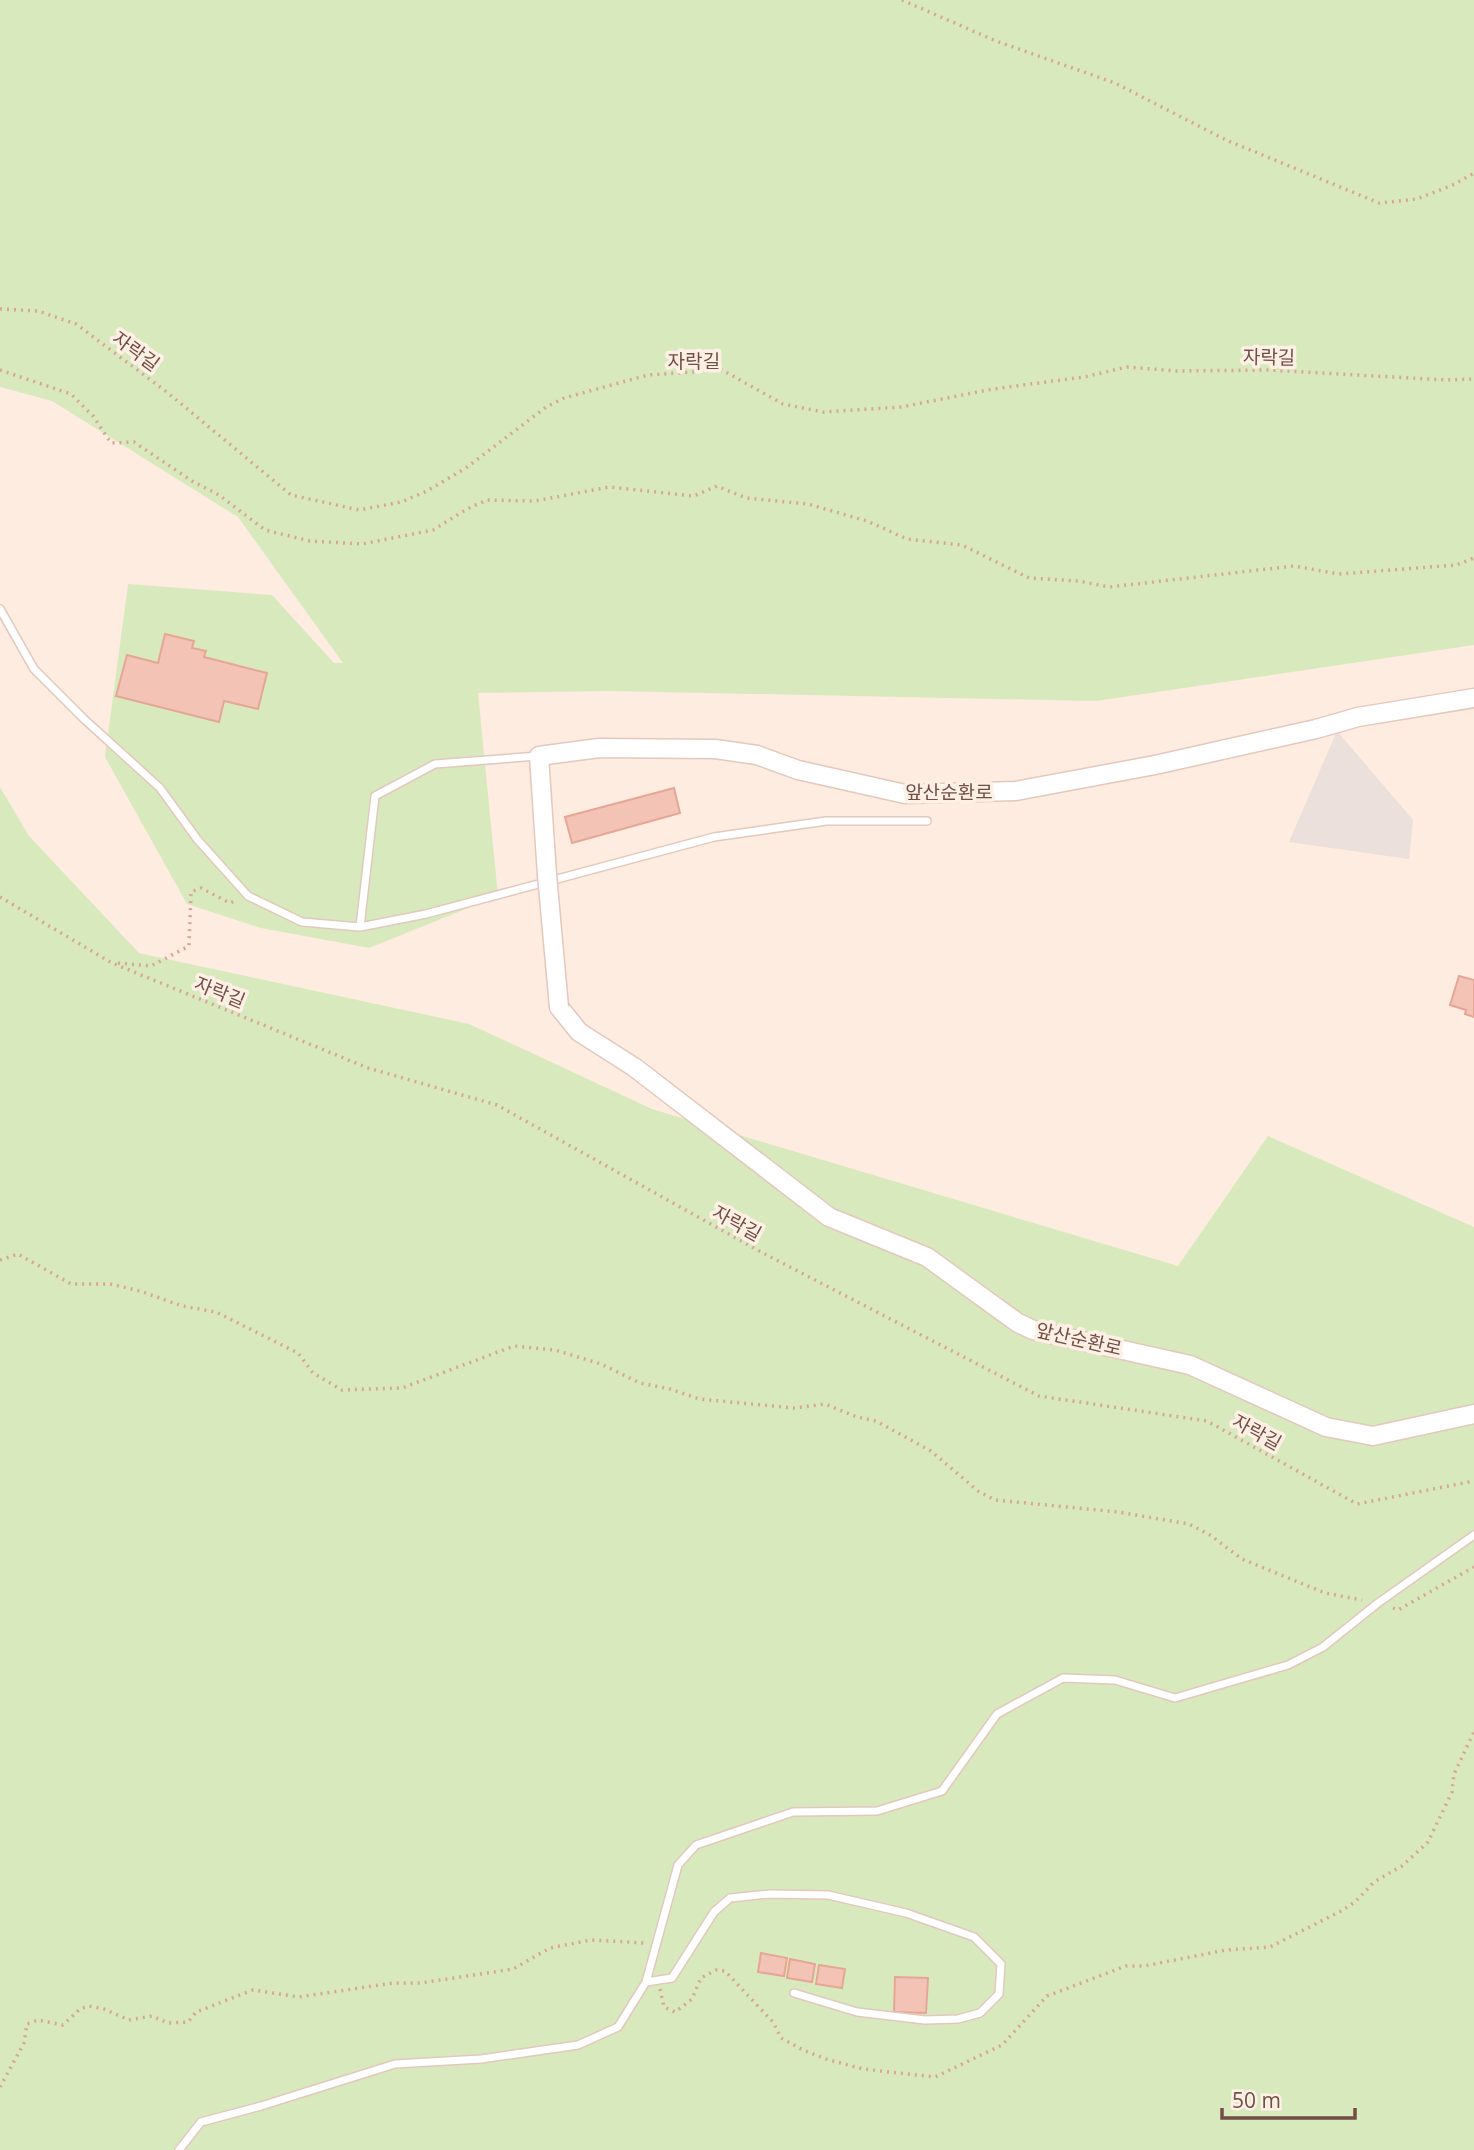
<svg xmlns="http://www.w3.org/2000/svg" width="1474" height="2150" font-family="'Open Sans','Noto Sans KR',sans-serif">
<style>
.industrial{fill:#ebe0db}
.green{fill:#d8eabd}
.building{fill:#f3c3b6;stroke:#e6a696;stroke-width:2}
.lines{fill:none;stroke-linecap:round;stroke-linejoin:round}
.service-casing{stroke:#e3c8be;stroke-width:10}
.tertiary-casing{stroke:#e3c8be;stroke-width:21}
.path{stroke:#d7a699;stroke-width:3.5;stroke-dasharray:2 5;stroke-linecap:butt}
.service{stroke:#fff;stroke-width:7}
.tertiary{stroke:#fff;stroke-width:18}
.tertiary-bridge-casing{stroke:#e3c8be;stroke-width:21;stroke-linecap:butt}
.tertiary-bridge{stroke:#fff;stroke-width:18}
.labels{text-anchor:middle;stroke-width:7;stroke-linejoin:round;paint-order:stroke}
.street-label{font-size:19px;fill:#734e46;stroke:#fff0e6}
</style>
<rect width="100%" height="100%" fill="#fdecdf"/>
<!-- industrial -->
<path class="industrial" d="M 1337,731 L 1413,820 L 1409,859 L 1289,842 Z"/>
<!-- green -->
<path class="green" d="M 0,0 L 1474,0 L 1474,645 L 1096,701 L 612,691 L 478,693 L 498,896 L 369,948 L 261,928 L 187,904 L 105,757 L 128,584 L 272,595 L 334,663 L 343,663 L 238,517 L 52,401 L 0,387 Z
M 0,787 L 29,836 L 139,953 L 469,1024 L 652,1109 L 1178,1266 L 1268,1136 L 1474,1227 L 1474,2150 L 0,2150 Z"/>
<!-- building -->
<path class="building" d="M 165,634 L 194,641 L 192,648 L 206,651 L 204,657 L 267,673 L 258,709 L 224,701 L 219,722 L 116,696 L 127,655 L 158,663 Z
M 674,788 L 680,813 L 572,843 L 565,817 Z
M 1459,976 L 1474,980 L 1474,1017 L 1465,1014 L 1466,1010 L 1450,1005 Z
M 761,1953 L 787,1958 L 784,1976 L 758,1972 Z
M 790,1959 L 815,1964 L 812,1982 L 787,1978 Z
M 819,1965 L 845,1969 L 842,1988 L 816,1984 Z
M 895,1977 L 928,1978 L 926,2013 L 894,2012 Z"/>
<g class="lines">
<!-- service casing -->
<g class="service-casing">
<path id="service" d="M 0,609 L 34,669 L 84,719 L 160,788 L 197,839 L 248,896 L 302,922 L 360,927 L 375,796 L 435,764 L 538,756
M 360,927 L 426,914 L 714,837 L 826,821 L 927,821
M 646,1982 L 672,1978 L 714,1912 L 730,1898 L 770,1894 L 828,1895 L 906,1913 L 974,1937 L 1001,1964 L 999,1994 L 980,2013 L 958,2019 L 925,2020 L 857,2012 L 794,1993
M 179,2150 L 201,2122 L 261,2106 L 395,2064 L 481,2059 L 578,2045 L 618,2027 L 646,1982 L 678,1865 L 696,1845 L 793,1812 L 877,1811 L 942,1791 L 997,1714 L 1063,1678 L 1115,1680 L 1175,1698 L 1288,1665 L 1323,1647 L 1378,1603 L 1474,1535"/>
</g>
<!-- tertiary casing -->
<g class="tertiary-casing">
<path id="tertiary" d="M 547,875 L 539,756 L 599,748 L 715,749 L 757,755 L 798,770 L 905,794 L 1016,791 L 1155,765 L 1316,729 L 1358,717 L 1474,698
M 559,1007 L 579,1032 L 634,1067 L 829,1217 L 927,1257 L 1018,1323 L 1033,1330 L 1190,1365 L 1326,1427 L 1373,1436 L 1474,1414"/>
</g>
<!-- path -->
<path class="path" d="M 902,0 L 996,41 L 1115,83 L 1226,140 L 1379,203 L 1417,199 L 1455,184 L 1474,173
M 0,309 L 38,311 L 76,324 L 168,393 L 291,495 L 359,510 L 401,502 L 427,491 L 466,468 L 546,407 L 564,398 L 648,375 L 722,370 L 783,404 L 823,412 L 901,407 L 993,389 L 1084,377 L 1127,367 L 1177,371 L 1269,370 L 1446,380 L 1474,379
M 0,370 L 71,394 L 93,416 L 111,443 L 134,442 L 192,481 L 219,495 L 265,530 L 310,541 L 362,544 L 433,530 L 467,509 L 487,500 L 535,501 L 609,487 L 694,496 L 717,486 L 746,498 L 808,504 L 867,521 L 907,539 L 962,545 L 1029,578 L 1079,581 L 1109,587 L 1294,566 L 1339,574 L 1456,565 L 1474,558
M 0,897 L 112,963 L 368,1068 L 497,1105 L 761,1252 L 1039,1396 L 1207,1421 L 1357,1504 L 1474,1481
M 118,963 L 151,966 L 189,946 L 191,892 L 201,888 L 230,903 L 237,900
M 0,1260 L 18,1254 L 71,1284 L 110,1284 L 140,1291 L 182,1306 L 216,1312 L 298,1353 L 313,1373 L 342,1390 L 402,1388 L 514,1346 L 555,1350 L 601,1364 L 640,1383 L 670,1389 L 699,1399 L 794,1408 L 825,1404 L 857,1417 L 876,1421 L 931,1451 L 978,1491 L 995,1500 L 1118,1512 L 1189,1524 L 1210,1535 L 1242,1559 L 1325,1593 L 1362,1600
M 1393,1608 L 1398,1610 L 1474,1567
M 660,1989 L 664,2007 L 675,2012 L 692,1999 L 701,1978 L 716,1970 L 725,1971 L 773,2022 L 781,2038 L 803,2050 L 826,2059 L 863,2069 L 935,2077 L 1002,2045 L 1047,1996 L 1126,1966 L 1144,1966 L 1226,1950 L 1270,1947 L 1341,1911 L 1355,1902 L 1374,1882 L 1402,1866 L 1428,1842 L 1452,1792 L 1454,1774 L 1474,1732
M 0,2087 L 24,2043 L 27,2024 L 38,2020 L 63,2025 L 80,2009 L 89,2006 L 104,2009 L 129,2020 L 152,2016 L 168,2023 L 188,2022 L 196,2012 L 253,1990 L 299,1997 L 393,1983 L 421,1983 L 513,1969 L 550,1948 L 591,1940 L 645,1943"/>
<!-- service -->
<use href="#service" class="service"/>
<!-- tertiary -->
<use href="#tertiary" class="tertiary"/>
<!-- tertiary-bridge casing -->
<g class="tertiary-bridge-casing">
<path id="tertiary-bridge" d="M 547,875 L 559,1007"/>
</g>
<!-- tertiary-bridge -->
<use href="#tertiary-bridge" class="tertiary-bridge"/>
</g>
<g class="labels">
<!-- street labels -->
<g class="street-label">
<text transform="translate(136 351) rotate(36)" y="7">자락길</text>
<text transform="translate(1269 357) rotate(1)" y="7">자락길</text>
<text x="694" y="368">자락길</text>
<text x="949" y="799">앞산순환로</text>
<text transform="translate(220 992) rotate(22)" y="7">자락길</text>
<text transform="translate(737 1223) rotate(29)" y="7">자락길</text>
<text transform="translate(1079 1339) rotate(13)" y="7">앞산순환로</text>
<text transform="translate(1257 1432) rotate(29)" y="7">자락길</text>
</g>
</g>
<!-- scale -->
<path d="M1222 2108v10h133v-10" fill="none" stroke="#734e46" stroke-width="3.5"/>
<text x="1232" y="2108" font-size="21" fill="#734e46" stroke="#fff0e6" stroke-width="5" paint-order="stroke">50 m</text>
</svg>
